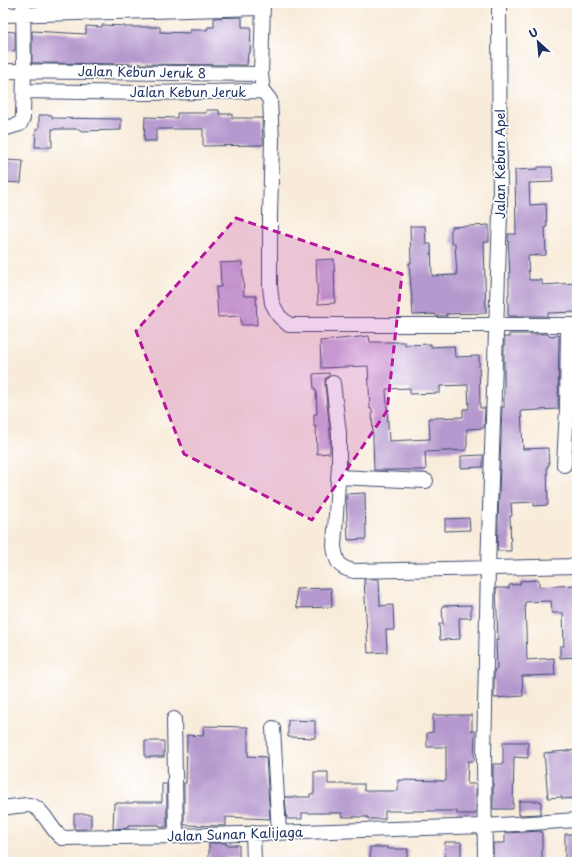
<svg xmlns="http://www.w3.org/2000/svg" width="580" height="865" font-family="'Playpen Sans',sans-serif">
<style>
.building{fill:#b599ce;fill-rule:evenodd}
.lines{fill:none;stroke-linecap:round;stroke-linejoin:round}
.street-casing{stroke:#3c4b70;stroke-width:16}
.street{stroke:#fff;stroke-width:14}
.marked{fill:#b5179e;fill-opacity:0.2;stroke:#b5179e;stroke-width:3;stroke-dasharray:8 5;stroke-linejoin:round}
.labels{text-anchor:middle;stroke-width:3.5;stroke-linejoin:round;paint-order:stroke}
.street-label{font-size:13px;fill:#1b2f5e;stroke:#fff}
</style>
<rect width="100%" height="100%" fill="#fff"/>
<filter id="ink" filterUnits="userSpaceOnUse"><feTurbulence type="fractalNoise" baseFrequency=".025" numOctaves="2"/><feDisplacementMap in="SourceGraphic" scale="8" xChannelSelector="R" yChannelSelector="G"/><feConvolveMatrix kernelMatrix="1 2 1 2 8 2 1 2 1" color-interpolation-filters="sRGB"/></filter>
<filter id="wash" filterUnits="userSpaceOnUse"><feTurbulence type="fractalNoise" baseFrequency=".012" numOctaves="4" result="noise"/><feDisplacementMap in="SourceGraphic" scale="16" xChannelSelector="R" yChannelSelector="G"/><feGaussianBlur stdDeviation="0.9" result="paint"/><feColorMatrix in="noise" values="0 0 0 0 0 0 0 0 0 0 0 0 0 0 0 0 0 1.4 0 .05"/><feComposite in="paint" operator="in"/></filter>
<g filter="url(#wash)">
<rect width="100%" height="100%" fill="#f8ebd9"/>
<g id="blocks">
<!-- building -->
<path class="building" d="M 242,17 L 242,27 L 251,27 L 250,53 L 248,53 L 247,65 L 32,63 L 32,31 L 86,34 L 86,26 L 102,27 L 102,25 L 125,26 L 125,27 L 160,27 L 160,32 L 190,33 L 190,30 L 207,30 L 208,27 L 214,27 L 214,18 Z
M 3,31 L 15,32 L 15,51 L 3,50 Z
M 206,110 L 219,110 L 219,114 L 232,114 L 232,118 L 262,118 L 263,145 L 203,146 L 203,129 L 156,129 L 156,141 L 144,141 L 145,117 L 177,118 L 177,113 L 206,113 Z
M 39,115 L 52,115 L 52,118 L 121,119 L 121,130 L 80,131 L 80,129 L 52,129 L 52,147 L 35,147 L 36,129 L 39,129 Z
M 5,160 L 23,161 L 21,183 L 4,182 Z
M 538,167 L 552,167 L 553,182 L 529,183 L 530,205 L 546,204 L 547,227 L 545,227 L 546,255 L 528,256 L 529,280 L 542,280 L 542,285 L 577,283 L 577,312 L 548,313 L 548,316 L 508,316 L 508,295 L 509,295 L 509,278 L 510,278 L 508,234 L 516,234 L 515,170 L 538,169 Z
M 489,225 L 489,242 L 484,242 L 486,313 L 446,314 L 447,316 L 436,316 L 435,314 L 413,315 L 409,263 L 411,263 L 410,226 L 425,226 L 426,244 L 431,244 L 432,276 L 457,275 L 455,243 L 451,243 L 451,227 Z
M 334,259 L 335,303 L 318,304 L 316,260 Z
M 242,262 L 244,296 L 256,296 L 257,325 L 241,325 L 241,316 L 218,317 L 216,287 L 221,287 L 220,263 Z
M 509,334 L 549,334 L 549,336 L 559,335 L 558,409 L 521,411 L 523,449 L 548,448 L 549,466 L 547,466 L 548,505 L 534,506 L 534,502 L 511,503 L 512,516 L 510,516 L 511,551 L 497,551 L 502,407 L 504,407 L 504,337 L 509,337 Z
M 369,336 L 370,342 L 405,342 L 405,345 L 431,344 L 431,347 L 454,346 L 455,357 L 479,356 L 480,408 L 485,408 L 484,428 L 467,429 L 467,450 L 425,452 L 426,470 L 374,470 L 372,409 L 370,409 L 368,366 L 321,368 L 320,341 ZM 468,385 L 469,409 L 463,409 L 463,417 L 429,418 L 430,439 L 389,441 L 386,389 L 410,388 L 410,394 L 440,393 L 440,386 Z
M 329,373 L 329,376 L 325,379 L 325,384 L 330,434 L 330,453 L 317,454 L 316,426 L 314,427 L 314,414 L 317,414 L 316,389 L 314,389 L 313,374 Z
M 483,455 L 483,467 L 461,468 L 461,456 Z
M 365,493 L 366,539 L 348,540 L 346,494 Z
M 469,518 L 470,530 L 445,531 L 445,519 Z
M 364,579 L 379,579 L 380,606 L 393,605 L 394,630 L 386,630 L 387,652 L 368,653 Z
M 539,580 L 539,587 L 577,585 L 577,657 L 560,658 L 560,646 L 564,646 L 563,613 L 552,613 L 551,601 L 525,602 L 527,660 L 554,658 L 555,675 L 522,676 L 523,696 L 494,698 L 494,670 L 497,668 L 496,640 L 498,640 L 496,588 L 509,588 L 509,585 L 520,584 L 520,581 Z
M 331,588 L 332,607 L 297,608 L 296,589 Z
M 471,605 L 471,618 L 459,618 L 460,639 L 440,640 L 439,624 L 443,624 L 442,606 Z
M 433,715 L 472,715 L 472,731 L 475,731 L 474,761 L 468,761 L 467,784 L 476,784 L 476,814 L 457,814 L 457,811 L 385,811 L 385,819 L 368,819 L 368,817 L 342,817 L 342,813 L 302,813 L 302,819 L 287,819 L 285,797 L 310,797 L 310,794 L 314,794 L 314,772 L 328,772 L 328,784 L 364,784 L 364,791 L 398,791 L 398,780 L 446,781 L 446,747 L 427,747 L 427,733 L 433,732 Z
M 288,720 L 315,721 L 315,738 L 288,737 Z
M 204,726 L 248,727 L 248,756 L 266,757 L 270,819 L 226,817 L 226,826 L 184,825 L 184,783 L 186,783 L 187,735 L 203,736 Z
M 145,741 L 164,741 L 164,757 L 145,757 Z
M 503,742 L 528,742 L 528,758 L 514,757 L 513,809 L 493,809 L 493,764 L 503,764 Z
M 577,750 L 577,798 L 562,799 L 562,797 L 548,798 L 544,753 Z
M 162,784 L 167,784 L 167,827 L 160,827 L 160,825 L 128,825 L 128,828 L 113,829 L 114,803 L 133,803 L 133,802 L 162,802 Z
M 519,801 L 541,801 L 541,814 L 519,815 Z
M 74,814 L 91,814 L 91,829 L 74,829 Z
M 541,831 L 541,833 L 542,833 L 542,861 L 493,862 L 493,843 L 505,843 L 505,833 Z
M 565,834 L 577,834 L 577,862 L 565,862 Z
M 445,842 L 461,842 L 461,862 L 444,862 Z
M 209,843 L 226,843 L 226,845 L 239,845 L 239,858 L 225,857 L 225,862 L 209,862 Z
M 370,847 L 388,847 L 388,849 L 408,849 L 407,862 L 370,862 Z"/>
</g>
</g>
<g filter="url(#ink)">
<use href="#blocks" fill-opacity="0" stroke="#3c4b70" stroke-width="1"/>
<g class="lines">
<!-- street casing -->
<g class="street-casing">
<path id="street" d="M 3,15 L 263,8
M 3,71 L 261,74
M 262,83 L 261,74 L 263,3
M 24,91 L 144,93 L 263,91
M 263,91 L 270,100 L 272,140 L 270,215 L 270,287 L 272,303 L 279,316 L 289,325 L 577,325
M 3,129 L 20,124 L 23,118 L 24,70 L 23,3
M 333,383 L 339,433 L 339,466 L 334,546 C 336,561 338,568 354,571 L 577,566
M 564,465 L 567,409 L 568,326
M 338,477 L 426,481
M 174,719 L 176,836
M 273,728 L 279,833
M 3,808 C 11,807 21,805 29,805 C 43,806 51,831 62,838 L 176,836 L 484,826 L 577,820
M 253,833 L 254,862
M 485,862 L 484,754 L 488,568 L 500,214 L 499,3"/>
</g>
<!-- street -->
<use href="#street" class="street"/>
</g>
</g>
<!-- marked area -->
<path class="marked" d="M 236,218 L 402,274 L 387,411 L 312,520 L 184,454 L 136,331 Z"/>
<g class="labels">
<!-- street labels -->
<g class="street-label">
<text transform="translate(142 72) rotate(1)" y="5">Jalan Kebun Jeruk 8</text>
<text x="188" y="97">Jalan Kebun Jeruk</text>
<text transform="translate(500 164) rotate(-90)" y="5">Jalan Kebun Apel</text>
<text transform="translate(235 834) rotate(-2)" y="5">Jalan Sunan Kalijaga</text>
</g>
</g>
<!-- margin -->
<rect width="580" height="865" fill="none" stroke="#fff" stroke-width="16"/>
<!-- north arrow -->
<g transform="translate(538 42) rotate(333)" stroke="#ffffff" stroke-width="3" paint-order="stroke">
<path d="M0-3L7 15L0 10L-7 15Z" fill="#1b2f5e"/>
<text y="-6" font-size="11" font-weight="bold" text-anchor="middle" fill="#1b2f5e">U</text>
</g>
</svg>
